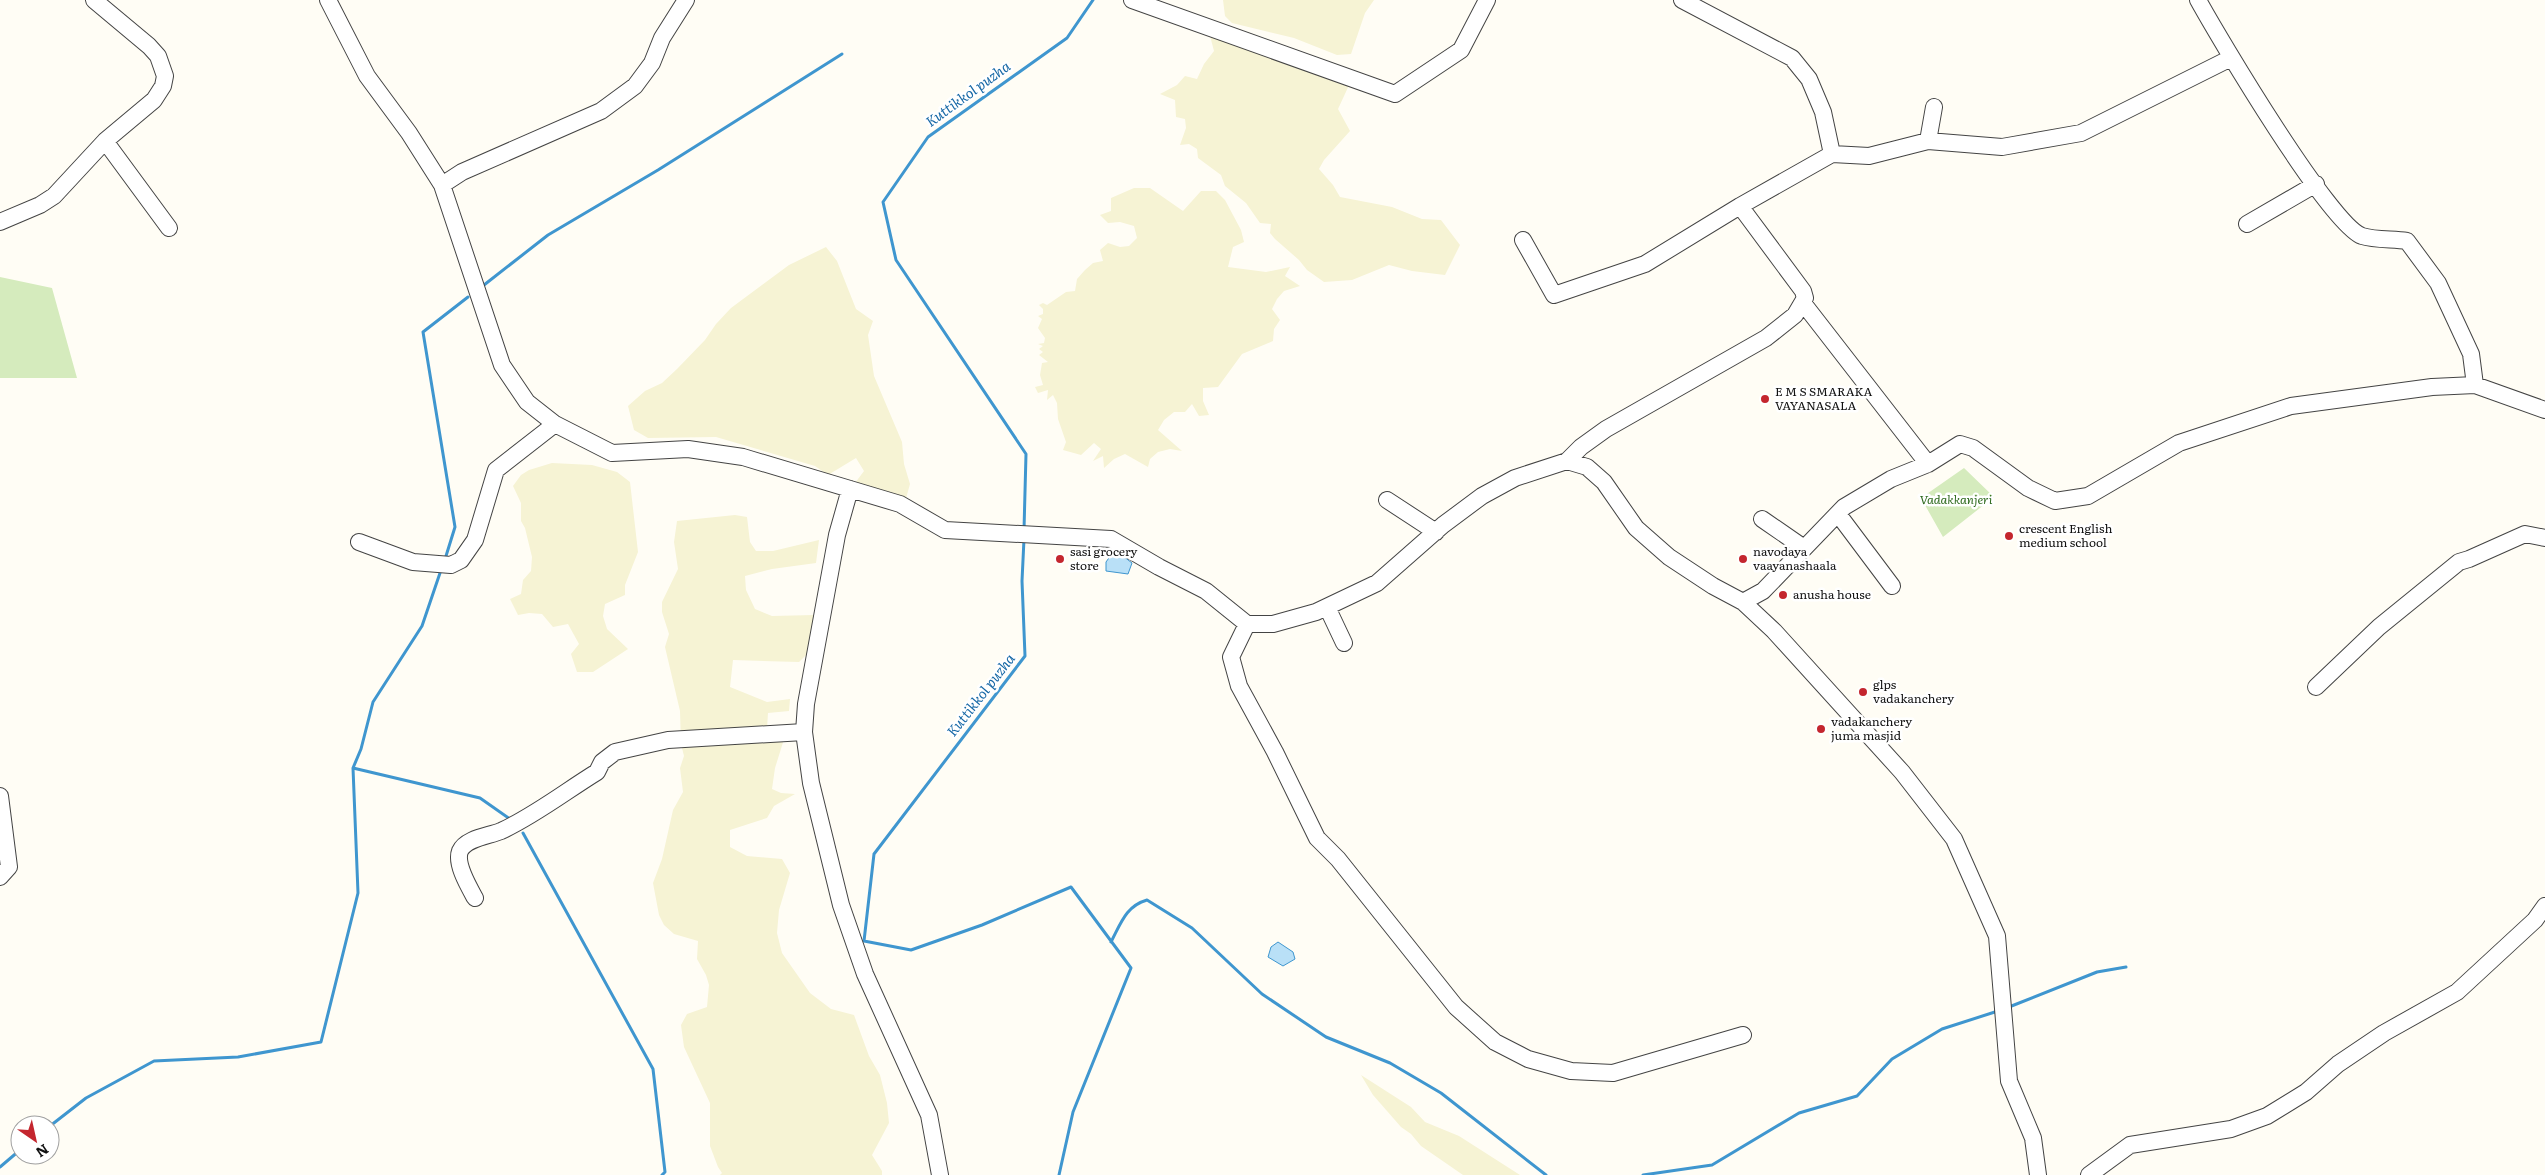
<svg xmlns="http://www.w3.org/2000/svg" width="2545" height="1175" font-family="Literata,serif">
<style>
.farmland{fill:#f6f3d4}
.green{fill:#d5ebbd}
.water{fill:#b9e0f7;stroke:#3f96cf}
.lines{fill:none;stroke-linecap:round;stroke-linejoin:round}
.stream{stroke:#3f96cf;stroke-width:3}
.minor-casing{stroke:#444;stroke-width:18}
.minor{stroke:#fff;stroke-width:16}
.poi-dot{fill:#c4262e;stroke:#fff;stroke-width:2}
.labels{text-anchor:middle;stroke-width:5;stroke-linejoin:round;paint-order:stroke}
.poi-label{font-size:12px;fill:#111;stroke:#fff;text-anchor:start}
.park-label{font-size:12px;font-style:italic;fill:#2f6b1f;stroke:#fff}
.water-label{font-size:14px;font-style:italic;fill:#1768a6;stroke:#fff}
</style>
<rect width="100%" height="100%" fill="#fffdf5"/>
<!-- farmland -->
<path class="farmland" d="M 1223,0 L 1374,0 L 1365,13 L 1351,54 L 1337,55 L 1294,38 L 1232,23 L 1225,16 Z
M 1209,32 L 1350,83 L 1338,109 L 1350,131 L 1324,160 L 1319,169 L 1333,185 L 1340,197 L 1392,207 L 1422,219 L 1441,220 L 1460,245 L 1445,275 L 1412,271 L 1389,265 L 1352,280 L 1324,282 L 1307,270 L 1299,260 L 1275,239 L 1270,233 L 1271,224 L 1260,223 L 1246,203 L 1225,186 L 1221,175 L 1198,158 L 1197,149 L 1189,144 L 1180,145 L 1186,128 L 1185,119 L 1176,117 L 1175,100 L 1160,94 L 1177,85 L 1185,76 L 1197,79 L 1204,64 L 1214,51 Z
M 1134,188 L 1150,188 L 1183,211 L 1201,191 L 1216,191 L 1225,200 L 1241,230 L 1244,242 L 1233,247 L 1228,267 L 1266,272 L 1290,267 L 1285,276 L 1300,286 L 1284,291 L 1277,299 L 1272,309 L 1280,320 L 1274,329 L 1273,341 L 1242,354 L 1218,387 L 1203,388 L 1203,401 L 1209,415 L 1199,416 L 1192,404 L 1185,412 L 1174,412 L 1164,420 L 1158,430 L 1182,451 L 1170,449 L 1158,452 L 1150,459 L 1148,467 L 1125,454 L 1114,459 L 1104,468 L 1103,456 L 1093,461 L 1101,449 L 1094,443 L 1081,455 L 1063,450 L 1066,442 L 1058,419 L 1057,403 L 1053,395 L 1047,400 L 1048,390 L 1038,393 L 1035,387 L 1043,385 L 1040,375 L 1042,363 L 1048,362 L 1039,355 L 1043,352 L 1039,349 L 1043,346 L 1038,344 L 1044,343 L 1045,338 L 1038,328 L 1042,319 L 1038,316 L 1043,314 L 1043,309 L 1039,305 L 1043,303 L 1047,305 L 1066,292 L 1075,291 L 1077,279 L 1085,270 L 1093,263 L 1103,261 L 1100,250 L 1108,243 L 1120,247 L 1129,246 L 1137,238 L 1134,226 L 1120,222 L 1108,223 L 1100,215 L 1111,211 L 1111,198 Z
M 826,247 L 837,261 L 856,309 L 873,321 L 868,335 L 874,376 L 902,442 L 904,464 L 910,484 L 905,502 L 855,483 L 864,471 L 856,458 L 828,475 L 815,466 L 716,437 L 648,438 L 634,430 L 628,406 L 645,391 L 662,383 L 677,369 L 705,340 L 716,324 L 731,308 L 789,265 Z
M 552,463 L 592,465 L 617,472 L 630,482 L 638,552 L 625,585 L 625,595 L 605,604 L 603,616 L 607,629 L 628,649 L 593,672 L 577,672 L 571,654 L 579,644 L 568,624 L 553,627 L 542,614 L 529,613 L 518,615 L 510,599 L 521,594 L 523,580 L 531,571 L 532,557 L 525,528 L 521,521 L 521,503 L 513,486 L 521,475 L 529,470 Z
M 735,515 L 747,517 L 750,542 L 756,551 L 773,551 L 819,540 L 816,563 L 772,569 L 745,576 L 746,590 L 755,609 L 772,616 L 814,615 L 809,652 L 799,662 L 733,660 L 730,687 L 767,702 L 790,699 L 789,711 L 768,713 L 767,728 L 785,736 L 775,768 L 772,789 L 781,793 L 795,794 L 774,806 L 767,818 L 730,830 L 730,847 L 747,856 L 782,859 L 790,873 L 779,910 L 777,933 L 782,953 L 810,993 L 831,1009 L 854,1015 L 869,1056 L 880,1075 L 887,1103 L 889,1123 L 872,1155 L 882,1171 L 882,1175 L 720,1175 L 722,1173 L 718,1167 L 710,1146 L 710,1103 L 684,1047 L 681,1025 L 687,1014 L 707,1007 L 709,985 L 706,975 L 697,959 L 698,941 L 674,934 L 664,925 L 659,915 L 653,883 L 662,859 L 673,810 L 683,792 L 680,768 L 684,756 L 681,744 L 680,711 L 665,647 L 669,634 L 662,612 L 662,602 L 678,569 L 674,542 L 677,521 Z
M 1361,1075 L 1411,1107 L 1425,1122 L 1459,1136 L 1520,1175 L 1463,1175 L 1421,1146 L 1411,1134 L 1401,1127 L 1373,1095 Z"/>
<!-- green -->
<path class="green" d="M 0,277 L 52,288 L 77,378 L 0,378 Z
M 1964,468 L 1994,497 L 1943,537 L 1921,498 Z"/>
<!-- water -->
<path class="water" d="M 1111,555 L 1123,556 L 1132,563 L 1128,574 L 1106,571 L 1106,562 Z
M 1278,942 L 1293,952 L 1295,959 L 1283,966 L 1268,957 L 1271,947 Z"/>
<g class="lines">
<!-- stream -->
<path class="stream" d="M 484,285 L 548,235 L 658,170 L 842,54
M 1024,530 L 1026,454 L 896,260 L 883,202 L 928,137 L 1067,38 L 1093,0
M 1024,539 L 1022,581 L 1025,656 L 874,854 L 864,941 L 911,950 L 982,925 L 1071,887 L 1131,968 L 1073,1112 L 1059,1175
M 446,556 L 455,527 L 423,332 L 468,297
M 440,573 L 422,626 L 373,702 L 361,749 L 353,768 L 480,798 L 510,819
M 523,833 L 653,1069 L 665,1172 L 662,1175
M 1111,942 C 1121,923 1126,906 1147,900 L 1192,928 L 1262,994 L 1326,1037 L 1390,1063 L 1441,1093 L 1546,1175
M 2009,1007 L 2097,972 L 2126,967
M 50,1126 L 86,1098 L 154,1061 L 238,1057 L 321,1042 L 358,893 L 353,768
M 0,1167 L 20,1150
M 1643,1175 L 1712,1165 L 1799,1113 L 1857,1096 L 1892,1059 L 1942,1029 L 1998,1011"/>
<!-- minor casing -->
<g class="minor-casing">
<path id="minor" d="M 328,0 L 367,76 L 409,133 L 442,185 L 502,365 L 527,402 L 555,424 L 612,453 L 688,449 L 743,457 L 900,504 L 945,530 L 1111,539 L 1159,567 L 1206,591 L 1247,624 L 1273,624 L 1316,612 L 1377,583 L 1443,525 L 1482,496 L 1515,478 L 1567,461 L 1587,467 L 1604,482 L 1636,528 L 1669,557 L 1713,586 L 1743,602 L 1763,591 L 1844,507 L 1891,479 L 1928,464 L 1960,444 L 1973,448 L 2028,488 L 2055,501 L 2088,496 L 2179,443 L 2291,406 L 2432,387 L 2475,385 L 2545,410
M 1132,0 L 1395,94 L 1461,50 L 1487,0
M 2198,0 C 2219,38 2330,225 2362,236 C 2375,240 2393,239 2407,241 L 2438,283 L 2471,354 L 2475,385
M 105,141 L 169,228
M 1928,141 L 1934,107
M 1832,154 L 1869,156 L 1928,141 L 2002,147 L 2081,133 L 2231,58
M 442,185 L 462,172 L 601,111 L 635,86 L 652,63 L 662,38 L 686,0
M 0,222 L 40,205 L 54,196 L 105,141 L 154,100 L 163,86 L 165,76 L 158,56 L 149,46 L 94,0
M 2247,224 L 2316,184
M 1523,240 L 1554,295 L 1645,264 L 1740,206
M 1803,303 L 1928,464
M 1567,461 L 1581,447 L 1606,429 L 1766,338 L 1795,315 L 1805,298 L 1803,291 L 1740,206 L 1832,154 L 1823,112 L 1809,79 L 1792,58 L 1682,0
M 850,489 L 837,535 L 806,704 L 804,732 L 811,783 L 841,905 L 865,974 L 929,1115 L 940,1175
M 1387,500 L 1436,532
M 1838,514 L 1892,586
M 1762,519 L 1804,548
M 359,542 L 413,562 L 451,565 L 461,560 L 475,540 L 496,470 L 555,424
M 1743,602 L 1774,631 L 1902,772 L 1954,839 L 1997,936 L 2009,1081 L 2033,1138 L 2038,1175
M 1327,607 L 1344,643
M 1247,624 L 1231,657 L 1239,686 L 1275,752 L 1317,838 L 1338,859 L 1456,1007 L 1495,1042 L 1528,1059 L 1571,1071 L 1613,1073 L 1743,1035
M 2316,687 L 2379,627 L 2459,562 L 2469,559 L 2525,534 L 2545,538
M 0,796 L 9,867 L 0,877
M 475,898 C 469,887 455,864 460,851 C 466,838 489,836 501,831 C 534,816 566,791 597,772 L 602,762 L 615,752 L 668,740 L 804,732
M 2089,1175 L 2130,1145 L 2231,1129 L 2267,1116 L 2306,1092 L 2338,1064 L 2384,1033 L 2457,992 L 2535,920 L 2545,906"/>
</g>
<!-- minor -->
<use href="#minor" class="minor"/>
</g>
<!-- markers -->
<g class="poi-dot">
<circle cx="1765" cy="399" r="5"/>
<circle cx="2009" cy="536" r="5"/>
<circle cx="1060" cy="559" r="5"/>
<circle cx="1743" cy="559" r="5"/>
<circle cx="1783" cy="595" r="5"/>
<circle cx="1863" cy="692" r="5"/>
<circle cx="1821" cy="729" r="5"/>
</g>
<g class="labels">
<!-- poi labels -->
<g class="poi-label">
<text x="1775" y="396">E M S SMARAKA<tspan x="1775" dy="14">VAYANASALA</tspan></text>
<text x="2019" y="533">crescent English<tspan x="2019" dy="14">medium school</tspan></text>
<text x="1070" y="556">sasi grocery<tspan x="1070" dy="14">store</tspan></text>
<text x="1753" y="556">navodaya<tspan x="1753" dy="14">vaayanashaala</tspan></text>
<text x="1793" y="599">anusha house</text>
<text x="1873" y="689">glps<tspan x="1873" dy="14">vadakanchery</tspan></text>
<text x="1831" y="726">vadakanchery<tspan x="1831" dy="14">juma masjid</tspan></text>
</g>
<!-- park labels -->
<g class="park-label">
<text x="1956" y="504">Vadakkanjeri</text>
</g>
<!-- water labels -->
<g class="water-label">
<text transform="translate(968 94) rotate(-36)" y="5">Kuttikkol puzha</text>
<text transform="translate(981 695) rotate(-52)" y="5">Kuttikkol puzha</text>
</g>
</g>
<!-- north arrow -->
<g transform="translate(35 1140) rotate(146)"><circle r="24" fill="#ffffff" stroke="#a0a0a0"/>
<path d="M0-4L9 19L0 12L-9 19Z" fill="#c4262e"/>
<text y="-8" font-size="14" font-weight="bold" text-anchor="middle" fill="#111111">N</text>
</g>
</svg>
